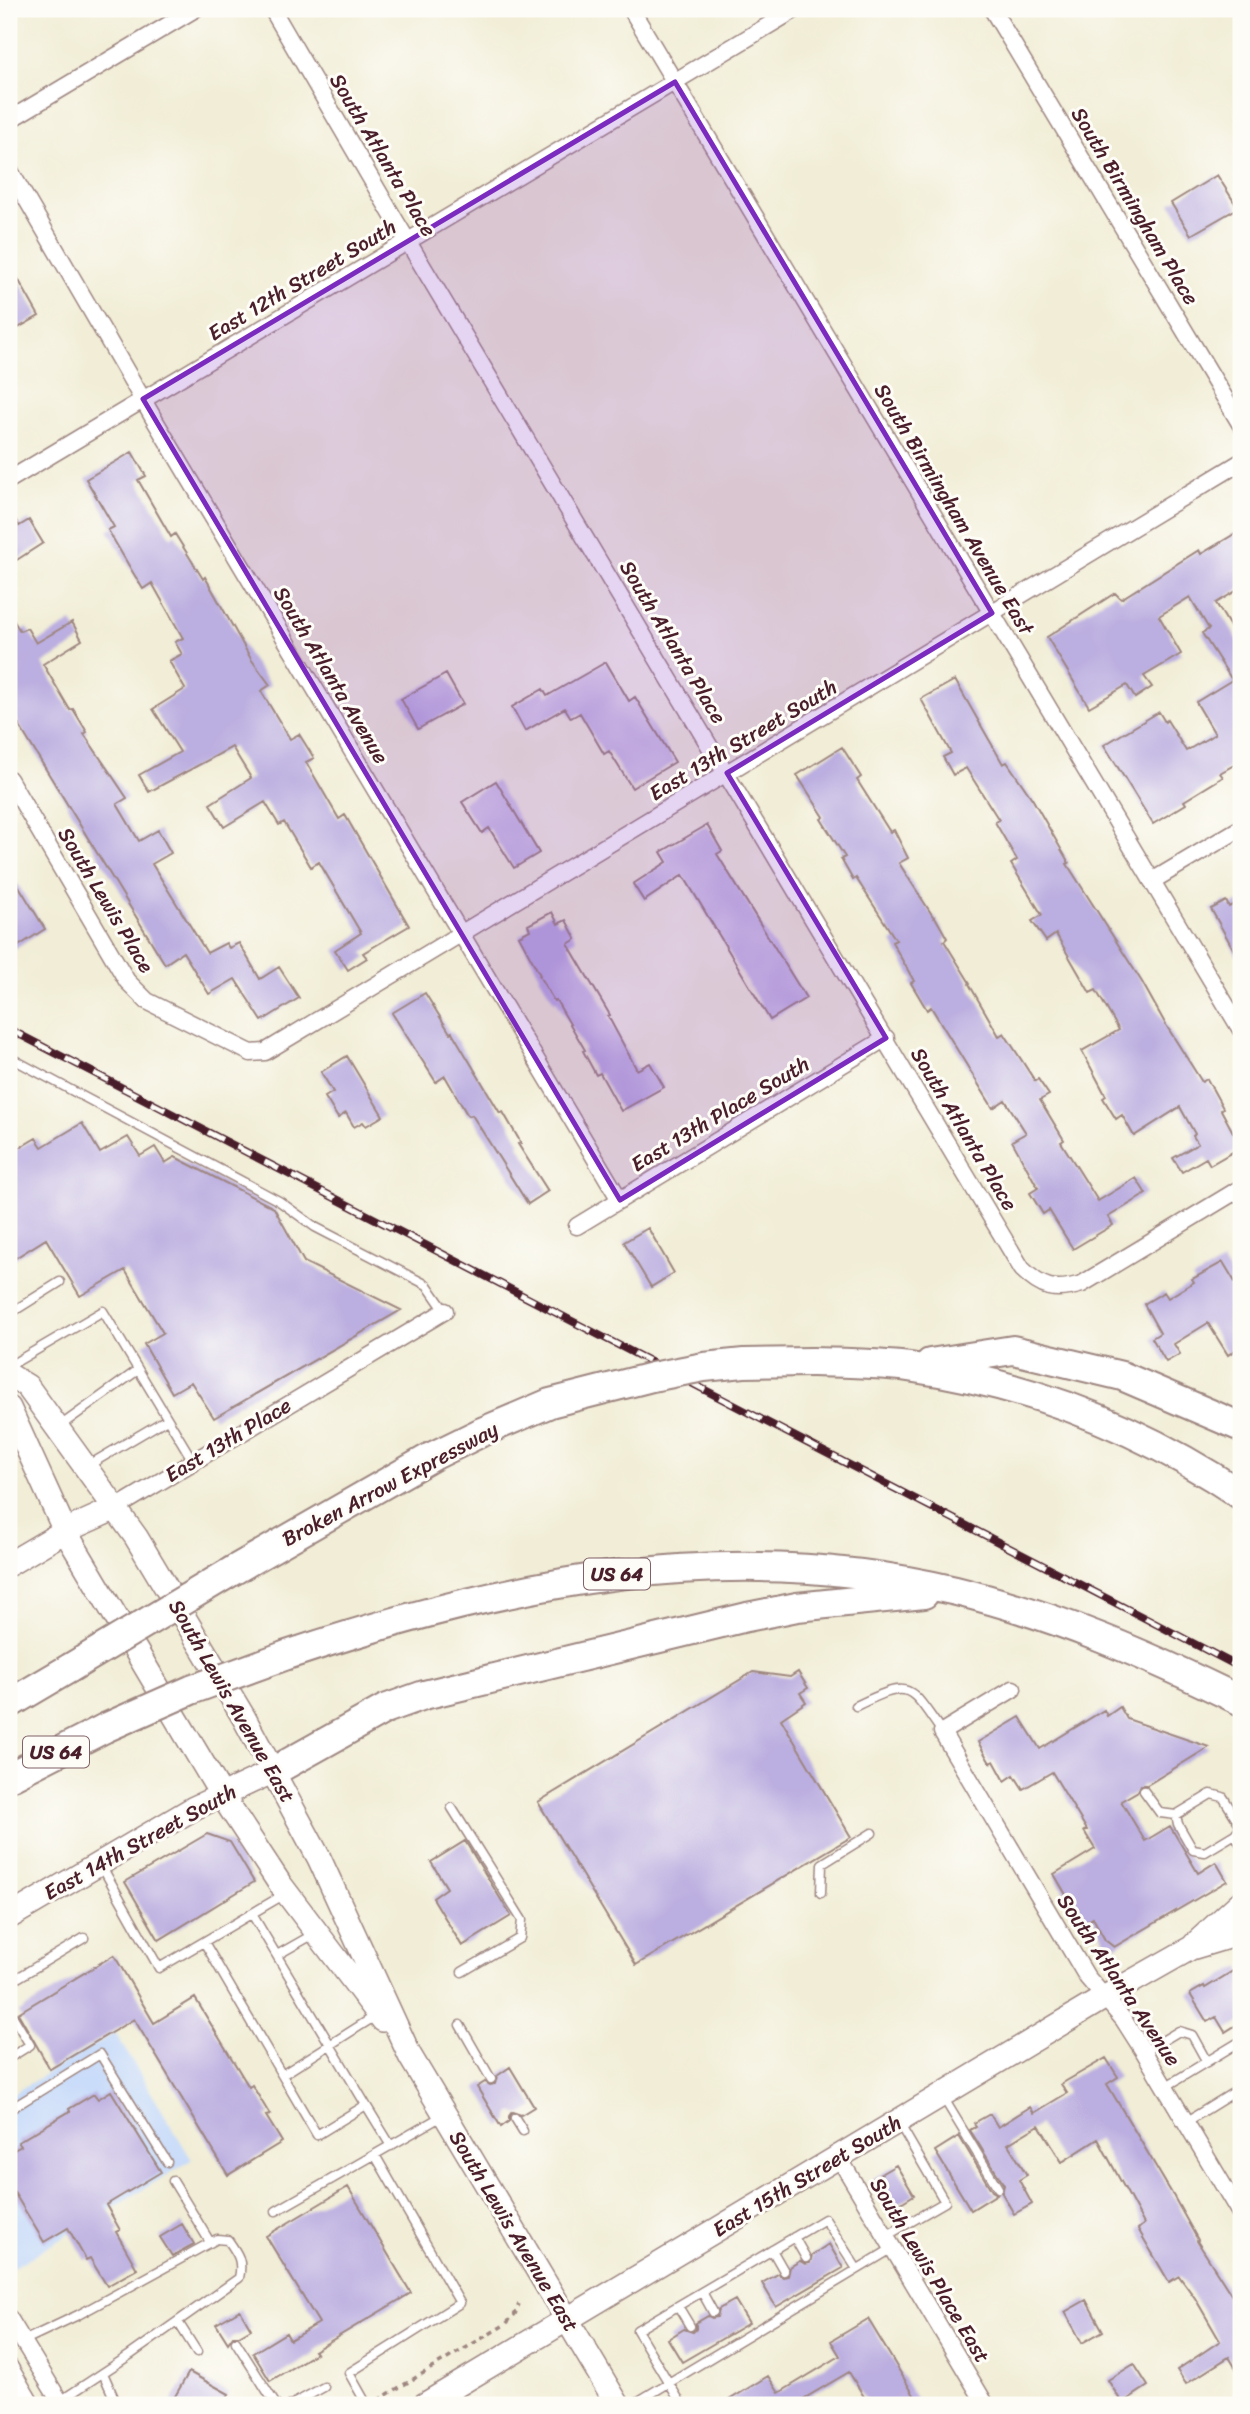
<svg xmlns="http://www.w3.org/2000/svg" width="1250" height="2414" font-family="Sriracha,sans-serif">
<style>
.built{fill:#c9dcf9}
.building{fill:#bbaee0}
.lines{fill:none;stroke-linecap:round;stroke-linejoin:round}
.lane-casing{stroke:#9e8680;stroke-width:11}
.street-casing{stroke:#9e8680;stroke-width:19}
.secondary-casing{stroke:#9e8680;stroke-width:26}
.highway-casing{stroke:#9e8680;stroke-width:32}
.path{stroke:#9e8680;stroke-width:3.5;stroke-dasharray:5 5;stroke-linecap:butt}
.lane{stroke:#fff;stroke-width:8}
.street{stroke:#fff;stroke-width:16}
.secondary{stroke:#fff;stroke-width:23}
.highway{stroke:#fff;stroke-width:28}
.rail-casing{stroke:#4a1f2b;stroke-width:8}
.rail{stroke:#fdfcf7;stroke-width:5;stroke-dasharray:16;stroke-linecap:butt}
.highway-bridge-casing{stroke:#9e8680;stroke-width:32;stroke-linecap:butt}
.highway-bridge{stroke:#fff;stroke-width:28}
.marked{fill:#7b2cbf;fill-opacity:0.2;stroke:#7b2cbf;stroke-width:5;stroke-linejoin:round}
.labels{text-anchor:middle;stroke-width:6;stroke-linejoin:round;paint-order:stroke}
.shield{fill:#fdfcf7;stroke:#806168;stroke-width:2}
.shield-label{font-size:19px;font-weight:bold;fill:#4a1f2b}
.street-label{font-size:21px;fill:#4a1f2b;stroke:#fdfcf7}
</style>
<rect width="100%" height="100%" fill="#fdfcf7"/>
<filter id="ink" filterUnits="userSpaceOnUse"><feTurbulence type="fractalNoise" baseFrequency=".0143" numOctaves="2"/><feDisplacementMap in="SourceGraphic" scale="14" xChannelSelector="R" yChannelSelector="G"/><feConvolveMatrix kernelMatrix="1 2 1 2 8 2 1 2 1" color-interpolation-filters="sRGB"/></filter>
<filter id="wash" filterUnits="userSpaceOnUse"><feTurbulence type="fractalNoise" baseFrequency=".00686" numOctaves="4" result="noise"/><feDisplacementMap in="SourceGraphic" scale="28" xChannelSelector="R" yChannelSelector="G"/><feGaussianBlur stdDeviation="1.57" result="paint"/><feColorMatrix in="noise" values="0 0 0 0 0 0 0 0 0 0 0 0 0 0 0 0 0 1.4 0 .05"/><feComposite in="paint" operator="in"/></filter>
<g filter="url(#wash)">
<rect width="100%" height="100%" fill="#f1edd6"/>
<!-- built -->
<path class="built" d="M 115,2033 L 192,2160 L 9,2270 L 9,2096 Z"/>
<g id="blocks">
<!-- building -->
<path class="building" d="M 1217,175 L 1238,208 L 1191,235 L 1171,203 Z
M 9,263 L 39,316 L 9,333 Z
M 132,452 L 146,476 L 138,480 L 171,537 L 175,534 L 203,579 L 205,577 L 251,659 L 270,685 L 261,691 L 290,739 L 299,734 L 314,758 L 306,762 L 339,819 L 345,815 L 409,926 L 363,953 L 367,958 L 348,970 L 335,950 L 361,933 L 319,862 L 311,867 L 284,822 L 279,825 L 265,802 L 224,827 L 210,804 L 251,778 L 232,747 L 149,792 L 139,775 L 180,752 L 153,709 L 185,689 L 169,661 L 182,654 L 175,642 L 183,638 L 152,583 L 143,589 L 132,571 L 108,530 L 114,527 L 86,479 Z
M 9,509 L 19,526 L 29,520 L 43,543 L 9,565 Z
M 1241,530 L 1241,588 L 1216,603 L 1241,645 L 1241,761 L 1220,773 L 1223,777 L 1184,801 L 1186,804 L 1153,824 L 1104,745 L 1159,712 L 1165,722 L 1167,720 L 1186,751 L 1215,734 L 1196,702 L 1232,680 L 1202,633 L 1209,629 L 1190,597 L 1159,616 L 1181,654 L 1144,676 L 1152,687 L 1135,698 L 1127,685 L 1089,707 L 1047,637 L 1115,593 L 1121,599 L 1199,550 L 1201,554 Z
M 9,613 L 20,631 L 27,628 L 36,643 L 72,622 L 82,640 L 43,664 L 70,710 L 73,709 L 87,732 L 84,734 L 127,798 L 117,804 L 139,841 L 158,830 L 171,853 L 152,864 L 207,953 L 226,943 L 229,948 L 239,943 L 260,979 L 279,967 L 299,998 L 262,1021 L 235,979 L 209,994 L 183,952 L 165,964 L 9,709 Z
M 606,662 L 629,701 L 635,697 L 675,762 L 632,788 L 609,751 L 604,754 L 580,713 L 571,718 L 565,708 L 525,731 L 512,707 L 543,689 L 547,696 Z
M 446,674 L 463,704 L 418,729 L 401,699 Z
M 955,680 L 1003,764 L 1007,762 L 1033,800 L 1069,863 L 1067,864 L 1142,982 L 1166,1025 L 1202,1082 L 1207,1079 L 1223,1108 L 1221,1110 L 1241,1147 L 1210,1165 L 1206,1158 L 1182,1172 L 1173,1158 L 1198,1144 L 1193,1136 L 1195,1134 L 1180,1107 L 1134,1136 L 1122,1115 L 1116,1119 L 1103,1098 L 1106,1096 L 1082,1051 L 1119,1030 L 1096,990 L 1090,993 L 1056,934 L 1046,941 L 1032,921 L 1042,915 L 1011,864 L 1017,860 L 995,822 L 999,820 L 966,768 L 953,775 L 943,757 L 951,753 L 921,699 Z
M 842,747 L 861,777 L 857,780 L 890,832 L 894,830 L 908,858 L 899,863 L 934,918 L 935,917 L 947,938 L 944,941 L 970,983 L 969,984 L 999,1036 L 1004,1033 L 1035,1081 L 1038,1079 L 1049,1095 L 1040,1100 L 1064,1140 L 1061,1142 L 1098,1201 L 1136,1178 L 1146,1194 L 1108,1217 L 1113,1225 L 1073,1249 L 1049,1210 L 1043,1214 L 1030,1193 L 1038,1188 L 1012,1141 L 1026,1133 L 1005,1100 L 993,1108 L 931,1007 L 927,1010 L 911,983 L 914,981 L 892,942 L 896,940 L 856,878 L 853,880 L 841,859 L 845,857 L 821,819 L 824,817 L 797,775 Z
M 496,781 L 539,853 L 514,868 L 489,828 L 482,833 L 462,802 Z
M 707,825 L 722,851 L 717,854 L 806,998 L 770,1020 L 683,875 L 644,901 L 633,884 L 667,862 L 661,852 Z
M 9,870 L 45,929 L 9,952 Z
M 1226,901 L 1229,907 L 1241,901 L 1241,963 L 1211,909 Z
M 552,912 L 558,924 L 566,920 L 576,939 L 568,944 L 610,1015 L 608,1016 L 637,1070 L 650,1063 L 664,1087 L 621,1111 L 600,1073 L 596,1075 L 583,1051 L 585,1050 L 556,1000 L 554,1001 L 539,976 L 540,975 L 519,936 L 530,930 L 528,925 Z
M 425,993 L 450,1033 L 452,1032 L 500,1113 L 503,1112 L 521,1143 L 518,1144 L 548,1191 L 528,1204 L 472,1115 L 468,1116 L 445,1076 L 436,1082 L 392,1013 Z
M 347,1056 L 383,1116 L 366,1126 L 363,1122 L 354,1127 L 346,1113 L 338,1118 L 325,1097 L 333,1092 L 321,1072 Z
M 82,1123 L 100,1153 L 128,1137 L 140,1156 L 155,1147 L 165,1163 L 175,1157 L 274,1208 L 304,1262 L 401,1310 L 214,1418 L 191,1382 L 172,1393 L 144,1344 L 163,1333 L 125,1270 L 80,1296 L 46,1239 L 9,1262 L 9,1154 L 36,1138 L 42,1147 Z
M 648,1228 L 674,1273 L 651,1287 L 624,1242 Z
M 1223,1262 L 1241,1292 L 1241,1346 L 1228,1355 L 1208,1323 L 1174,1344 L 1180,1354 L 1166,1362 L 1152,1338 L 1160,1333 L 1144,1304 L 1164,1292 L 1168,1298 L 1194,1282 L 1192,1279 Z
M 753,1672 L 790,1677 L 798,1672 L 808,1688 L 800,1693 L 806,1702 L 781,1719 L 851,1837 L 636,1965 L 538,1802 Z
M 1120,1707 L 1127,1719 L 1209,1747 L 1147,1785 L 1141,1785 L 1138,1791 L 1121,1801 L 1145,1841 L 1170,1826 L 1198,1873 L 1216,1862 L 1227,1881 L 1114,1947 L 1105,1940 L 1093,1918 L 1083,1924 L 1054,1874 L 1095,1849 L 1084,1831 L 1087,1830 L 1052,1772 L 1023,1789 L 1014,1775 L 1005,1781 L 994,1761 L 990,1763 L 978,1742 L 1020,1717 L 1040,1749 L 1104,1710 L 1107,1716 Z
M 207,1834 L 230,1842 L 254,1882 L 159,1940 L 125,1882 Z
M 465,1841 L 511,1916 L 462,1946 L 433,1898 L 447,1888 L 431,1862 Z
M 114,1955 L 154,2023 L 195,1998 L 249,2087 L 252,2085 L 270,2115 L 266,2116 L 282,2142 L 228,2175 L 134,2019 L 50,2069 L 18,2013 Z
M 1241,1966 L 1241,2022 L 1225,2032 L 1216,2017 L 1207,2022 L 1190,1994 L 1204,1986 L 1205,1988 Z
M 1106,2058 L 1118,2077 L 1107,2084 L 1174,2197 L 1198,2240 L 1197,2241 L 1241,2310 L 1241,2377 L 1229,2357 L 1186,2384 L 1177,2370 L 1220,2341 L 1195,2298 L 1179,2276 L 1169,2282 L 1138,2229 L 1144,2224 L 1098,2139 L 1062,2162 L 1039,2125 L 1008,2144 L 1027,2175 L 1019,2180 L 1032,2204 L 1014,2214 L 1002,2193 L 1004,2185 L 970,2130 L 976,2126 L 974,2123 L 990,2114 L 998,2127 L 1030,2107 L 1034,2113 L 1067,2093 L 1061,2084 Z
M 510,2067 L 534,2107 L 521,2115 L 512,2112 L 509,2116 L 509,2121 L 501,2127 L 477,2087 L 485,2082 L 490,2085 L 495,2084 L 497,2076 Z
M 111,2091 L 161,2172 L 106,2205 L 120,2230 L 116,2232 L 137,2269 L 107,2286 L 90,2258 L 86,2260 L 68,2228 L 44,2242 L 9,2184 L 9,2153 L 21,2146 L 18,2142 L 70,2111 L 69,2109 L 94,2094 L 98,2099 Z
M 959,2136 L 992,2191 L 997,2194 L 971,2210 L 935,2151 Z
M 896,2165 L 914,2195 L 891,2209 L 872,2179 Z
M 348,2187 L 411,2293 L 314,2351 L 316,2353 L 270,2381 L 253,2353 L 286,2333 L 290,2340 L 319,2323 L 266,2236 Z
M 182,2224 L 194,2244 L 172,2256 L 160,2237 Z
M 829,2244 L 843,2268 L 776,2307 L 762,2283 L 778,2274 L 783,2277 L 788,2276 L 790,2267 L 800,2261 L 805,2264 L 810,2263 L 812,2255 Z
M 735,2300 L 749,2323 L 682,2362 L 668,2339 L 684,2329 L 693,2332 L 696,2329 L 696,2323 L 708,2316 L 712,2318 L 717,2317 L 719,2309 Z
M 1086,2300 L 1103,2331 L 1082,2343 L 1065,2312 Z
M 240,2310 L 251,2329 L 239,2336 L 233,2336 L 228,2343 L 216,2324 Z
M 868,2319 L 920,2405 L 869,2405 L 849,2372 L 793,2405 L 721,2405 L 768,2376 L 779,2393 L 840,2356 L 831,2341 Z
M 1134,2364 L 1148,2386 L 1122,2403 L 1108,2380 Z
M 189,2372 L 229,2394 L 223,2405 L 170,2405 Z"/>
</g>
</g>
<g filter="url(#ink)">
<use href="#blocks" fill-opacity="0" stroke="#9e8680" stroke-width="2"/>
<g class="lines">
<!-- lane casing -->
<g class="lane-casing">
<path id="lane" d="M 9,1057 L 279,1201 L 315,1227 L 427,1285 L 445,1311
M 9,1314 L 60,1282
M 9,1366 L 103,1311 L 193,1461
M 60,1426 L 138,1370
M 89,1465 L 167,1419
M 856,1706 C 912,1679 908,1684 942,1732
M 1144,1791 L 1160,1813 L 1176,1815 L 1211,1794 L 1223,1797 L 1241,1826 L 1235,1834 L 1205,1852 L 1193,1850 L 1178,1824 L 1176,1815
M 452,1808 L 522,1920 L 520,1938 L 462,1972
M 1235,1834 L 1241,1845
M 101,1865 L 159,1968 L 285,1894
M 821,1893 L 822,1864 L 872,1833
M 204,1942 L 317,2135 L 366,2105 L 252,1914
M 277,1955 L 314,1934
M 9,1983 L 84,1938
M 9,2010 L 30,2045 L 9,2058
M 460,2025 L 491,2079
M 1144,2052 L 1179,2031 L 1192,2035 L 1207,2062
M 282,2075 L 377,2015
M 1165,2087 L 1241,2041
M 943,2097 L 998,2188
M 366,2105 L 391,2146
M 9,2110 L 100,2054 L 167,2162
M 515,2118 L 523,2131
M 1186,2122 L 1241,2088
M 173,2181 L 210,2242
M 276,2211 L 444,2115
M 886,2236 L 945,2202 L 899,2123
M 794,2237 L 806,2258
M 772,2250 L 784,2271
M 702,2292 L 713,2312
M 678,2306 L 690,2326
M 178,2322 L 197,2352
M 23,2341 L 78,2315 L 217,2239 L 228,2240 C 238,2254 243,2261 239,2278 L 130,2355 L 60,2401
M 236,2342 L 276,2405
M 103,2373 L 117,2405
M 291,2405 L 324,2387
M 367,2405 L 349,2373 L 460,2303 L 375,2155
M 632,2405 L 893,2248
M 682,2405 L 637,2330 L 825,2219 L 857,2269"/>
</g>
<!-- street casing -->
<g class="street-casing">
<path id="street" d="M 272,9 L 395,220 L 1022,1269 C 1042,1289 1055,1292 1082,1284 L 1241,1188
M 631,9 L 1241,1030
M 992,9 L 1241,425
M 9,120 L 195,9
M 9,169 L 154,419 L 620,1200
M 9,480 L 796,9
M 9,779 L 127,981 L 147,1001 L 251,1053 L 265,1052 L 1241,462
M 1152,881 L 1241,828
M 577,1226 L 886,1038
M 116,1508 L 445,1311
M 1013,1689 L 942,1732 L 1087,1977 L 1123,2019 L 1144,2052 L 1241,2215
M 838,2156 L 986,2405
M 9,2318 L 62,2405
M 9,2366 L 32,2405"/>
</g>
<!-- secondary casing -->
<g class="secondary-casing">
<path id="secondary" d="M 9,1375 L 27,1386 L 136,1537 L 244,1718 L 319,1858 L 410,2056 L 618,2405
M 9,1408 L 65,1531 L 221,1794 L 280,1884 L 383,2020
M 9,1564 L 65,1531 L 116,1508
M 9,1917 L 194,1808 L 274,1771
M 1195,1944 L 1241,1902
M 424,2405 L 1117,1990 L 1191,1948 L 1241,1933"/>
</g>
<!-- highway casing -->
<g class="highway-casing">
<path id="highway" d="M 812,1362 C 844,1363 877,1363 909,1367 C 1029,1384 1141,1428 1241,1495
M 930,1363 L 1013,1350 L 1122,1376 L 1241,1427
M 234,1570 L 433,1456 L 482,1432
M 287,1655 C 506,1582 726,1536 956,1591 C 1055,1615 1150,1656 1241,1701
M 9,1704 L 70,1668
M 274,1771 L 385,1709 L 424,1695 L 747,1617 L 797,1607 L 924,1594
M 9,1777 L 105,1728"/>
</g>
<!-- path -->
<path class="path" d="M 378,2400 L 506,2324 L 515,2314 L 519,2304"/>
<!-- lane -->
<use href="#lane" class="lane"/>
<!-- street -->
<use href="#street" class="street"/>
<!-- secondary -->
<use href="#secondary" class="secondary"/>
<!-- highway -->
<use href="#highway" class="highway"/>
<!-- rail casing -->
<g class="rail-casing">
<path id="rail" d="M 9,1029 L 1241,1668"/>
</g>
<!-- rail -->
<use href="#rail" class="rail"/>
<!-- highway-bridge casing -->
<g class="highway-bridge-casing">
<path id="highway-bridge" d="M 482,1432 L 550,1403 L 652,1377 L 704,1367 L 744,1363 L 812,1362
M 70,1668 L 234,1570
M 105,1728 L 191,1690 L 287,1655"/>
</g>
<!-- highway-bridge -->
<use href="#highway-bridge" class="highway-bridge"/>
</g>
</g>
<!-- marked area -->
<path class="marked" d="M 675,82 L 992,613 L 727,773 L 886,1038 L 620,1200 L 143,399 Z"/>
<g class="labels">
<!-- shield labels -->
<g class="shield">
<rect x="584" y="1558.5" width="66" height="31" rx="5"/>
<rect x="23" y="1736.5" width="66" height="31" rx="5"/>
</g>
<g class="shield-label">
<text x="617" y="1581">US 64</text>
<text x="56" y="1759">US 64</text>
</g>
<!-- street labels -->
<g class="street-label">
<text transform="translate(383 155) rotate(59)" y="7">South Atlanta Place</text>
<text transform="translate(1135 206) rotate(59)" y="7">South Birmingham Place</text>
<text transform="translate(302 280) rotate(-31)" y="7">East 12th Street South</text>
<text transform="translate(954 509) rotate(59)" y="7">South Birmingham Avenue East</text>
<text transform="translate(673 642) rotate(59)" y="7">South Atlanta Place</text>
<text transform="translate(331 675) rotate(59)" y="7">South Atlanta Avenue</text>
<text transform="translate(743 740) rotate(-31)" y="7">East 13th Street South</text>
<text transform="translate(106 900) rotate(59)" y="7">South Lewis Place</text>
<text transform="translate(720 1114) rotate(-31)" y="7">East 13th Place South</text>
<text transform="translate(964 1129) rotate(59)" y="7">South Atlanta Place</text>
<text transform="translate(228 1440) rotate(-31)" y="7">East 13th Place</text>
<text transform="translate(390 1484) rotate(-28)" y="7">Broken Arrow Expressway</text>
<text transform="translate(232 1701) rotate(60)" y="7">South Lewis Avenue East</text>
<text transform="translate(140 1842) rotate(-29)" y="7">East 14th Street South</text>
<text transform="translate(1119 1980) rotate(56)" y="7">South Atlanta Avenue</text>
<text transform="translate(807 2176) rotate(-31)" y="7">East 15th Street South</text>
<text transform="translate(514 2231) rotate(59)" y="7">South Lewis Avenue East</text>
<text transform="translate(930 2270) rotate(59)" y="7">South Lewis Place East</text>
</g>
</g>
<!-- margin -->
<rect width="1250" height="2414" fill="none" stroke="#fdfcf7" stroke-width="35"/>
</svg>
